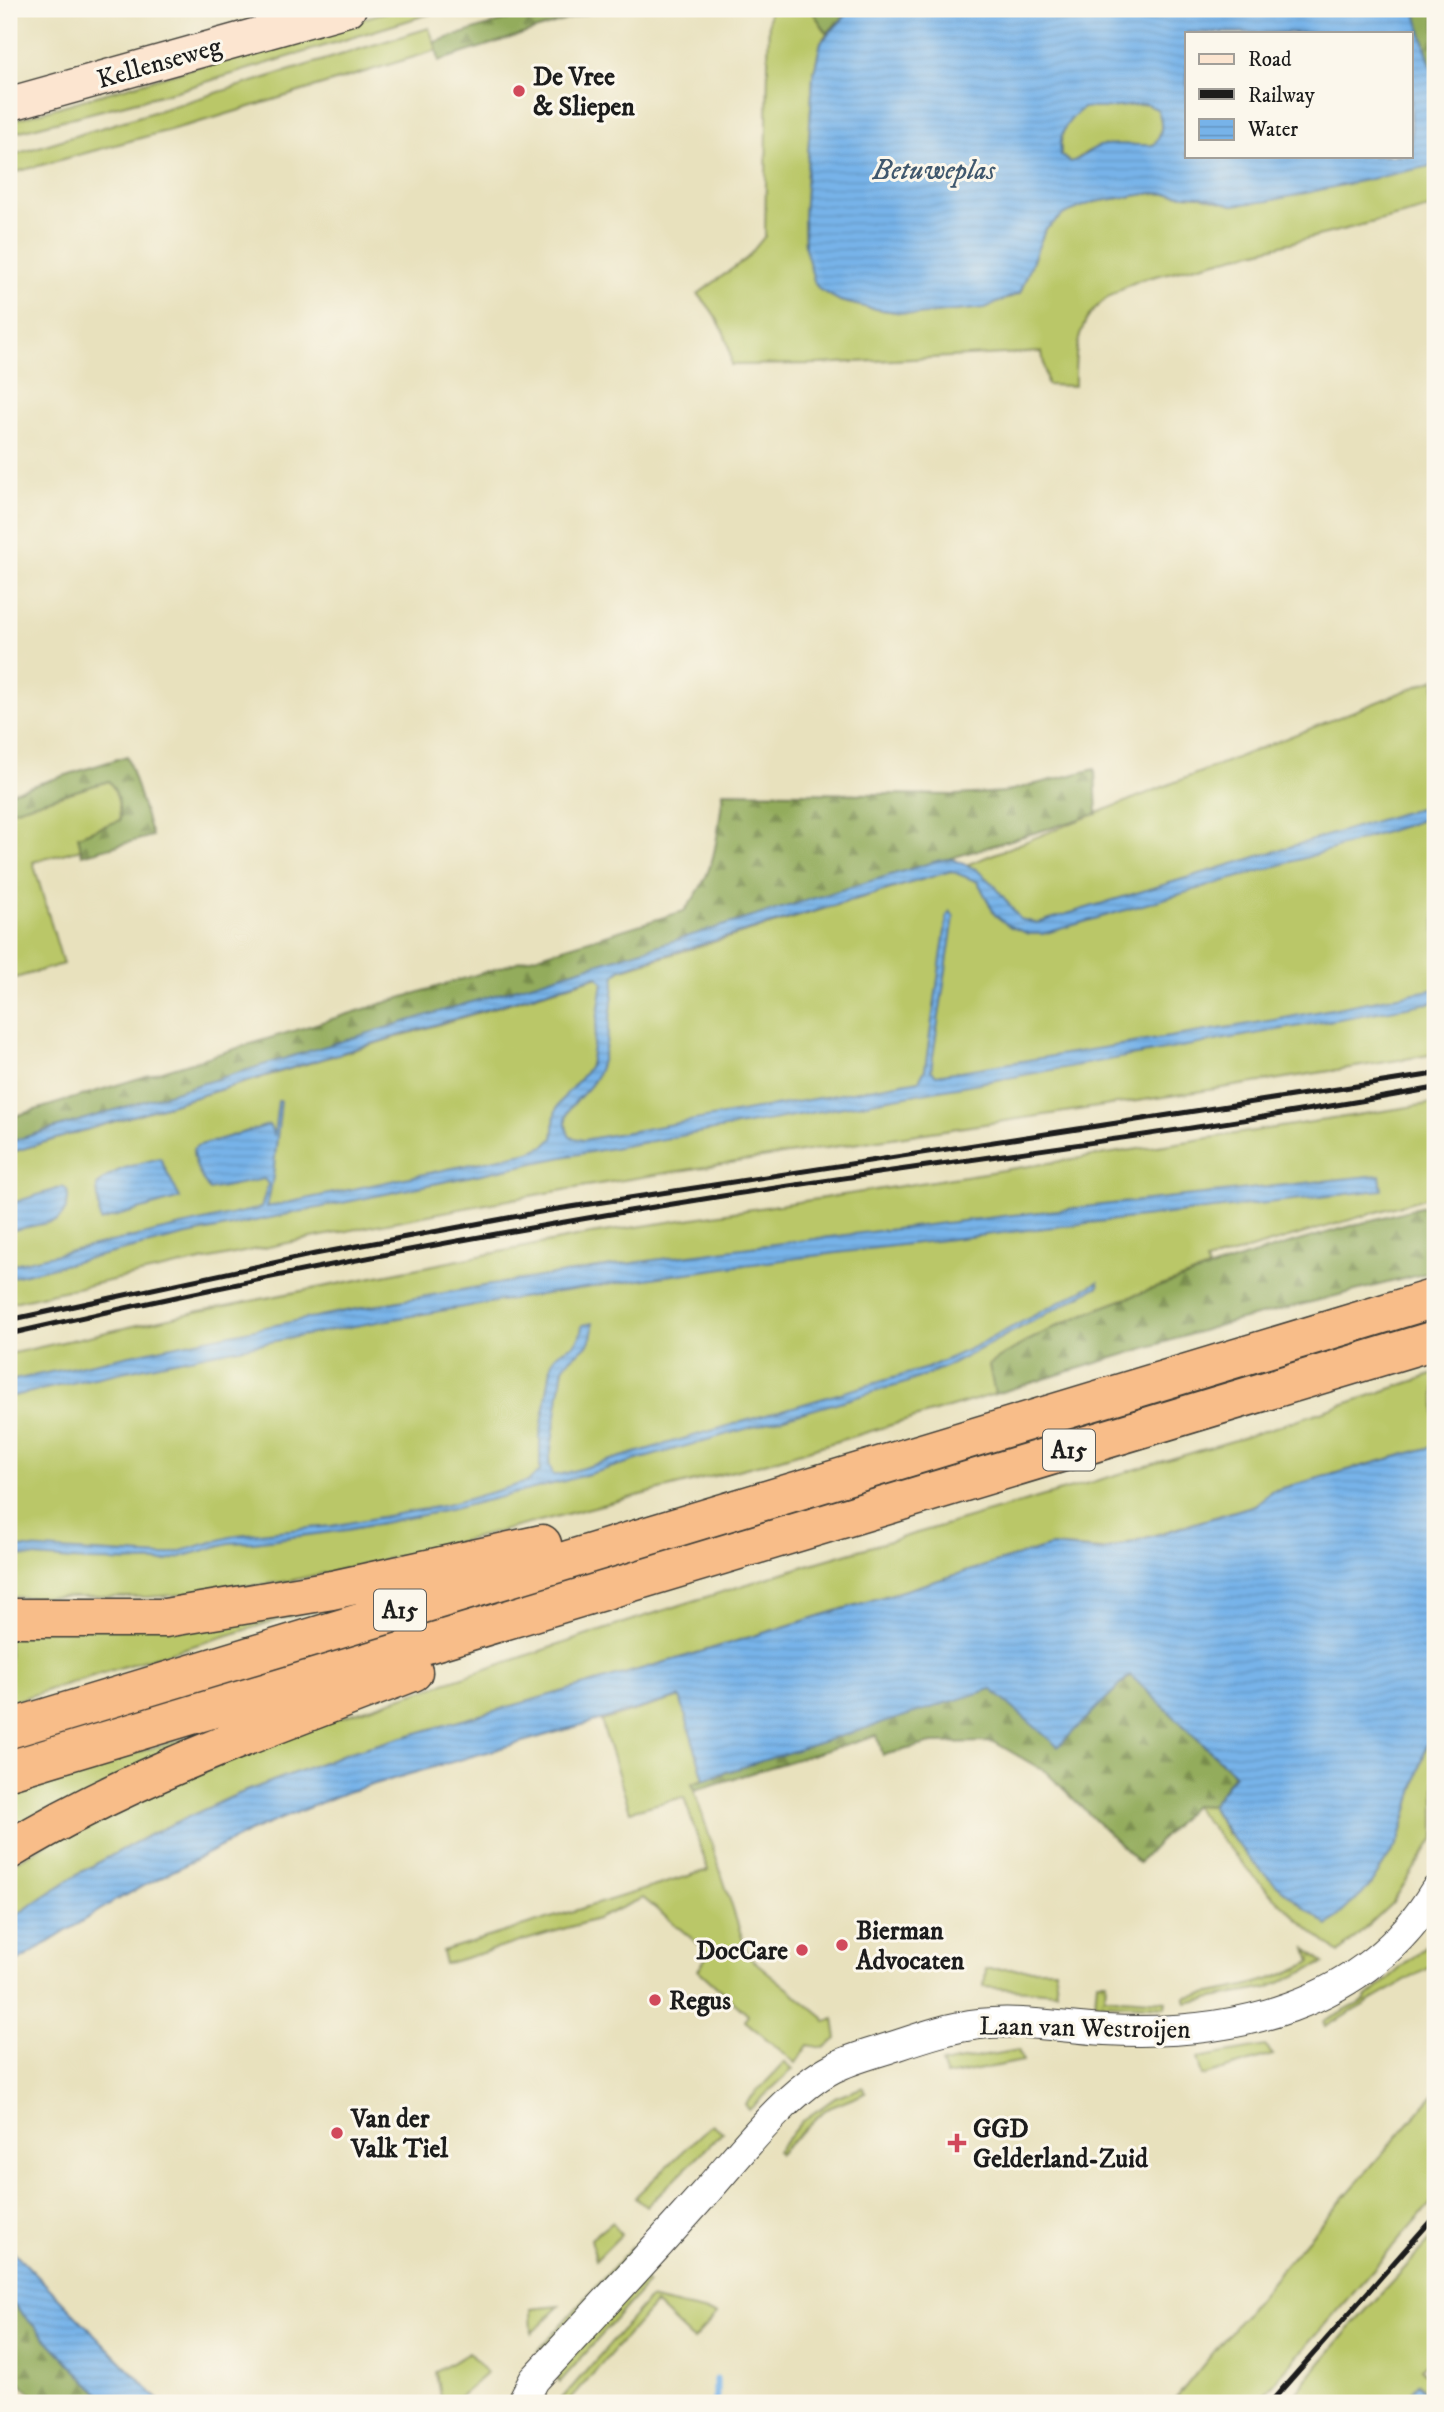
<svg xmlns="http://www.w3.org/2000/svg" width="1444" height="2412" font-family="'IM FELL DW Pica',serif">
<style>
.grass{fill:#bac768;stroke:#6b7242;stroke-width:2}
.forest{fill:url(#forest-firs);stroke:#58643c;stroke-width:2}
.garden{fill:url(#garden-dots);stroke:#6b7242;stroke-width:2}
.water{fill:url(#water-rules);stroke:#4a6882;stroke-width:2;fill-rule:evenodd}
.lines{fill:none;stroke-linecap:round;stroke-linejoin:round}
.stream{stroke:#77b3e9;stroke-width:7}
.tertiary-casing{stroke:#3b3a34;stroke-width:32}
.secondary-casing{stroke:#3b3a34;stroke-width:36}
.motorway-casing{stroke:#3b3a34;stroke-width:41}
.tertiary{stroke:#fff;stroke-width:30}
.secondary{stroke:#fce5d0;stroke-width:33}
.motorway{stroke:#f8bd89;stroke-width:38}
.rail{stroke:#1c1c1c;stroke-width:5}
.poi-dot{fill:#d1495b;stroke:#fbf7ec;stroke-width:2.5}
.labels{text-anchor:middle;stroke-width:6;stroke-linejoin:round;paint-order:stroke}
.shield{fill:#fbf7ec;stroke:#5f5e5a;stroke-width:2}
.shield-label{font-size:24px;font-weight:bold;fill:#1c1c1c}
.street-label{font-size:26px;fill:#1c1c1c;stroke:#fbf7ec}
.poi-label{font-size:26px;font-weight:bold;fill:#1c1c1c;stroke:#fbf7ec;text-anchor:start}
.water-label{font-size:28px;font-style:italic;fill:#40586e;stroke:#fbf7ec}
</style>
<defs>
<pattern id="forest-firs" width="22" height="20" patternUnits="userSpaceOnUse" patternTransform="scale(1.75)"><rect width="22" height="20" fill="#93ac5c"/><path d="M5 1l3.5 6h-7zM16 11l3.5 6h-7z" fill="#778b4b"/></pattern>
<pattern id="garden-dots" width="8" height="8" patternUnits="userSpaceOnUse" patternTransform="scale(1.75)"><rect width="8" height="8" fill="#bac768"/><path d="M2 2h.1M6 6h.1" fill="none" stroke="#9faa5a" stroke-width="1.8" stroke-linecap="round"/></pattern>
<pattern id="water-rules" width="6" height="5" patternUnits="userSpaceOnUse" patternTransform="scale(1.75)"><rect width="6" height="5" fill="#77b3e9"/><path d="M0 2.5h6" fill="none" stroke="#6699c7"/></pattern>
</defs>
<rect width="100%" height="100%" fill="#fbf7ec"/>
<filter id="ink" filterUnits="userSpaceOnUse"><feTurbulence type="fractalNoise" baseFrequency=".0143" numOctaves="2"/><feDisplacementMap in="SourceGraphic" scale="14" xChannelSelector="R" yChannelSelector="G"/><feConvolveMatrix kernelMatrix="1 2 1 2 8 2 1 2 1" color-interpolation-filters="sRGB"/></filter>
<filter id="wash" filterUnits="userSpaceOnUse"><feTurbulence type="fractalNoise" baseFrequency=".00686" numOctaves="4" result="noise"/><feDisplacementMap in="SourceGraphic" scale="28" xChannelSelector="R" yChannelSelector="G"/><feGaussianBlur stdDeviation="1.57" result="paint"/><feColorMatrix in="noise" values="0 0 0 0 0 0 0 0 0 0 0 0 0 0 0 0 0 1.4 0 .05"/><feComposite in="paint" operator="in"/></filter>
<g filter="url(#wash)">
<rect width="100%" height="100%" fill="#e8e1bd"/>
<!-- grass -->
<path class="grass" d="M 396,9 L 446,9 L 180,90 L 9,134 L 9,125 L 14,120 Z
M 769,9 L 811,9 L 827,33 L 821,42 L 813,76 L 804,218 L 805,248 L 840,301 L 869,308 L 916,315 L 1007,299 L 1020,293 L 1045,230 L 1064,214 L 1081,206 L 1094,202 L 1153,193 L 1201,196 L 1233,205 L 1435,165 L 1435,207 L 1140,280 C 1085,303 1074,329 1075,386 L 1047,385 L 1042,352 L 819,364 L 731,365 C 731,339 716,313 698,294 L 747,258 L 765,236 Z
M 429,28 L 437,50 L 214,118 L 9,174 L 9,156 Z
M 1145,104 L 1158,109 C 1163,121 1163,136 1153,145 C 1131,146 1110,143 1089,151 C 1081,155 1079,160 1070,162 L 1061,155 C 1059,138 1065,115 1083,108 C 1092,105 1133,105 1145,104 Z
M 1435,679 L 1435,1054 C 1153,1101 869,1139 587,1186 C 393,1219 201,1260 9,1303 L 9,1153 L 951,871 Z
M 109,781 C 118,792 120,807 120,821 L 79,836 L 81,849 L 33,862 L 63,964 L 9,980 L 9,811 Z
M 1435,1103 L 1435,1195 L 1206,1262 L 1208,1269 L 1060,1324 L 989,1365 L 995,1394 L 761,1464 L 415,1553 L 289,1581 L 190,1594 L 148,1597 L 9,1597 L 9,1354 L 200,1311 L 591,1234 Z
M 1435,1374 L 1435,1446 L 1272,1491 L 1255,1505 L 1104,1550 L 1051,1546 L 697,1653 L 347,1753 L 236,1795 L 153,1833 L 79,1873 L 9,1920 L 9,1865 L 88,1821 L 295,1733 L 630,1621 L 811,1564 L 1239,1439 Z
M 352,1596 C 239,1635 122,1664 9,1703 L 9,1625 Z
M 681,1697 L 704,1779 L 692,1783 L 748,1956 L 824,2018 L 825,2022 L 834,2019 L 837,2039 L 824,2048 L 808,2045 L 796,2063 L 745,2021 L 748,2015 L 698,1970 L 709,1953 L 643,1898 L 597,1919 L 445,1964 L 442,1951 L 708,1870 L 684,1797 L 630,1811 L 601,1721 Z
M 301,1703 L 9,1837 L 9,1791 Z
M 1435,1716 L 1435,1837 L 1392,1903 L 1339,1953 C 1283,1912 1236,1859 1193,1805 L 1211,1806 L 1227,1834 L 1399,1841 Z
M 1435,1938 L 1435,1964 L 1325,2027 L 1323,2022 L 1366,2000 L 1366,1998 Z
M 986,1969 L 1055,1969 L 1057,1992 L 984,1987 Z
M 1265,2046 L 1273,2055 L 1202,2076 L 1197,2058 Z
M 1018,2050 L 1023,2061 L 946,2076 L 941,2064 Z
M 785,2062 L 793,2069 L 749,2110 L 745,2104 Z
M 863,2087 L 866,2093 L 824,2110 L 779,2154 L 777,2151 L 802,2121 L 835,2098 Z
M 1435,2093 L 1435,2199 L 1256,2403 L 1172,2403 L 1285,2265 Z
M 712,2124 L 723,2132 L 646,2207 L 635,2197 Z
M 612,2222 L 621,2235 L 596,2260 L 591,2239 Z
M 1435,2235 L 1435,2375 L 1426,2364 L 1421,2368 L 1435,2383 L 1435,2403 L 1425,2403 L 1431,2398 L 1419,2384 L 1401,2403 L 1287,2403 L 1348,2330 Z
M 632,2247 L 630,2260 L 553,2343 L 536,2353 Z
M 644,2279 L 648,2283 L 560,2382 L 555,2376 Z
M 649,2299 L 717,2314 L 693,2340 L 655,2304 L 567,2403 L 558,2403 Z
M 559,2306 L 532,2333 L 531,2309 Z
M 469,2353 L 487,2373 L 452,2403 L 441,2403 L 436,2372 Z"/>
<!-- forest -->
<path class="forest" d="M 540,9 L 600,9 L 439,61 L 435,42 Z
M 811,9 L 852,9 L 827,33 Z
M 1415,9 L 1435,9 L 1435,81 Z
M 127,756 L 152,836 L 82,855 L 78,836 L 120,820 C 120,807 118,792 109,781 L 9,811 L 9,793 Z
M 1095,769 L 1097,814 L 9,1142 L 9,1118 L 684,911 C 717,872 717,839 723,792 L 956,795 L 1004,792 Z
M 1435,1203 L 1435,1271 L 1224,1324 L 995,1394 L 989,1365 C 1042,1328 1098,1308 1158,1287 C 1249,1254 1342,1228 1435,1203 Z
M 1131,1675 L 1234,1774 L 1211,1806 L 1193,1805 L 1139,1863 L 1046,1772 L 994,1742 L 932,1743 L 883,1755 L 877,1735 L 695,1790 L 692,1783 L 991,1688 L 1057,1745 Z
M 9,2300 L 108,2403 L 42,2403 L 9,2373 Z"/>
<!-- garden -->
<path class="garden" d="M 1307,1948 L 1324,1963 L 1268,1988 L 1186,2003 L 1186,1997 C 1230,1990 1271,1983 1311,1962 Z
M 1097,1981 L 1106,1981 L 1105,1997 L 1166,2001 L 1165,2007 L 1095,2003 Z"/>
<!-- water -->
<path class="water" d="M 852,9 L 1415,9 L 1435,81 L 1435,165 L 1269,201 L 1233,205 L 1201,196 L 1153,193 L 1094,202 L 1064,214 L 1045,230 L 1020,293 L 985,308 L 916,315 L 869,308 L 840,301 L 820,290 L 815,284 L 805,248 L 804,218 L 813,76 L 821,42 ZM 1187,33 L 1411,33 L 1411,156 L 1187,156 ZM 1145,104 L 1157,109 C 1163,121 1163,136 1153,145 C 1136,146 1116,142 1100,146 C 1088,149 1082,160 1070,162 L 1061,155 C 1058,133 1067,121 1083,108 L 1110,108 Z
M 1435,803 L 1435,816 L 1308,857 L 1043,934 L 1029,934 L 1009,926 L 995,915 L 978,882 L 951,871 L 645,961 L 621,969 L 615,975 C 612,1003 608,1053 596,1077 C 585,1100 555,1106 570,1137 L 583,1140 L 919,1080 L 925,1069 L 947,916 L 950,911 L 954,917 L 931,1070 L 936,1075 L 1274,1020 L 1435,989 L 1435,1002 L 568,1156 L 183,1236 L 9,1278 L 9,1265 L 261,1208 L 268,1184 L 264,1179 L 209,1190 C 201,1177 193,1165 193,1149 L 197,1146 L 269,1125 L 274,1134 L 278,1101 L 281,1101 L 273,1177 L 267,1207 L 529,1152 L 545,1146 L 553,1138 C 555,1129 553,1120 556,1110 C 563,1092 581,1082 590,1065 L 603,982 L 597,976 L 9,1153 L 9,1142 L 940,860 L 952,859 L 976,869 L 995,886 L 1020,919 L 1037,923 Z
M 160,1158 L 180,1198 L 100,1221 L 97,1186 C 112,1168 139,1164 160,1158 Z
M 1380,1175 L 1382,1190 C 1118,1220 854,1247 592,1287 C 396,1316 201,1353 9,1397 L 9,1381 C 202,1339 396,1298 591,1269 C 853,1231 1117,1203 1380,1175 Z
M 63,1187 L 67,1190 C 70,1202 66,1213 56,1221 L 9,1231 L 9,1204 Z
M 1098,1282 L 1099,1286 L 952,1364 L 909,1382 L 561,1482 L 449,1510 L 347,1530 L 254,1542 L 229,1543 L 164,1562 L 86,1561 L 9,1555 L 9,1547 L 163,1556 L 237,1535 L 331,1526 L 447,1505 L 527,1482 L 540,1471 L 540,1436 L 552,1361 C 562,1343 580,1353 582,1325 L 593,1323 C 593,1354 575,1347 563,1368 L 549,1463 L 553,1475 L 559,1475 L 927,1368 L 976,1346 Z
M 1435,1446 L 1435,1716 L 1399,1841 L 1369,1887 L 1328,1926 C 1281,1890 1241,1859 1211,1806 L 1235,1774 L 1130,1675 L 1058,1747 L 991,1689 L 704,1779 L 680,1697 L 347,1792 L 251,1831 L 116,1900 L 9,1967 L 9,1920 L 79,1873 L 153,1833 L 236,1795 L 347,1753 L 697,1653 L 1051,1546 L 1103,1551 L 1255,1505 L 1272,1491 Z
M 9,2247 L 162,2403 L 108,2403 L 9,2300 Z
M 1418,2384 L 1431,2398 L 1425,2403 L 1401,2403 Z"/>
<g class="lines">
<!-- stream -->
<path class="stream" d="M 716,2380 L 716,2403"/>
</g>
</g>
<g filter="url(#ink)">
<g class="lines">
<!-- tertiary casing -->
<g class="tertiary-casing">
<path id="tertiary" d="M 522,2403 L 534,2380 C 591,2318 648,2257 704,2194 C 739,2155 786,2092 833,2068 C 852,2058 874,2053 895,2046 C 922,2037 951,2027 979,2024 C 1022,2019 1063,2028 1105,2030 C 1232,2037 1365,2007 1435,1891"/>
</g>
<!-- secondary casing -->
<g class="secondary-casing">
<path id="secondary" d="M 9,104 L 349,9"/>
</g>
<!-- motorway casing -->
<g class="motorway-casing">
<path id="motorway" d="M 9,1618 L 165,1618 L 332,1590 L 542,1544
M 9,1729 L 1435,1298
M 9,1770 L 1435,1340
M 9,1850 C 135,1773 276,1725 413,1672"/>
</g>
<!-- tertiary -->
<use href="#tertiary" class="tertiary"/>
<!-- secondary -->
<use href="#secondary" class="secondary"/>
<!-- motorway -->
<use href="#motorway" class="motorway"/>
<!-- rail -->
<path class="rail" d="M 9,1320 L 315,1254 L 551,1210 L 1435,1074
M 9,1334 C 243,1280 479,1234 716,1197 C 955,1160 1197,1131 1435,1088
M 1270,2403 L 1435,2216"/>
</g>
</g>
<!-- markers -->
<g class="poi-dot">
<circle cx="519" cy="91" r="7"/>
<circle cx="842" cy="1945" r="7"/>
<circle cx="802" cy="1950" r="7"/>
<circle cx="655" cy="2000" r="7"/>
<circle cx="337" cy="2133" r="7"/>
<path d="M953.5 2132.5h7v7h7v7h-7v7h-7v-7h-7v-7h7z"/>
</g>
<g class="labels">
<!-- shield labels -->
<g class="shield">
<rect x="1043" y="1429.5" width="52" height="41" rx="5"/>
<rect x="374" y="1589.5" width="52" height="41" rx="5"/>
</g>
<g class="shield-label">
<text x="1069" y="1458">A15</text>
<text x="400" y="1618">A15</text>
</g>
<!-- street labels -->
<g class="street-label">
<text transform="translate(159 62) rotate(-16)" y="9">Kellenseweg</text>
<text transform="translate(1085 2027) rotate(1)" y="9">Laan van Westroijen</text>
</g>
<!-- poi labels -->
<g class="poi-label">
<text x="533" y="85">De Vree<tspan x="533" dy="30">&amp; Sliepen</tspan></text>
<text x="856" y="1939">Bierman<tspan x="856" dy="30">Advocaten</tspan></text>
<text x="788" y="1959" text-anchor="end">DocCare</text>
<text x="669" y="2009">Regus</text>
<text x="351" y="2127">Van der<tspan x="351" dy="30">Valk Tiel</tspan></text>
<text x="973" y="2137">GGD<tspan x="973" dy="30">Gelderland-Zuid</tspan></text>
</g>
<!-- water labels -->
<g class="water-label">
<text x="934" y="179">Betuweplas</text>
</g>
</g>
<!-- margin -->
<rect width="1444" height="2412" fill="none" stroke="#fbf7ec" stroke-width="35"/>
<!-- legend -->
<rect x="1185" y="32" width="228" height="126" fill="#fbf7ec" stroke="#a29f99" stroke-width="2"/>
<rect x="1199" y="54" width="35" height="10" fill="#fce5d0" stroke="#a29f99" stroke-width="2"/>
<text x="1248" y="66" font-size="21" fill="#1c1c1c">Road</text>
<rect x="1199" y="89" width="35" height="10" fill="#1c1c1c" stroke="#a29f99" stroke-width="2"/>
<text x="1248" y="102" font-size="21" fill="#1c1c1c">Railway</text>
<rect x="1199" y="119" width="35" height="21" fill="url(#water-rules)" stroke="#a29f99" stroke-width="2"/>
<text x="1248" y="136" font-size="21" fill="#1c1c1c">Water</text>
</svg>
